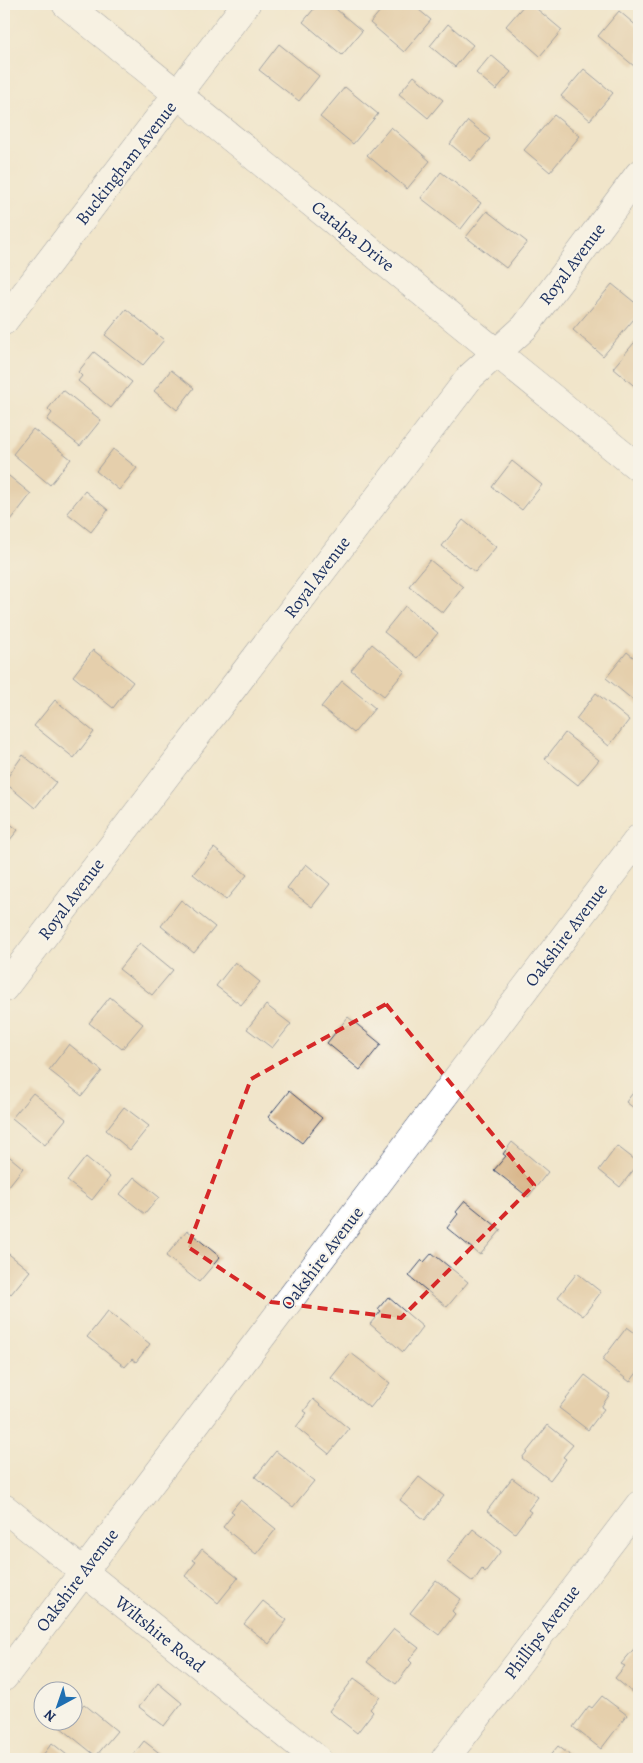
<svg xmlns="http://www.w3.org/2000/svg" width="643" height="1763" font-family="Alegreya,serif">
<style>
.building{fill:#d7b487}
.lines{fill:none;stroke-linecap:round;stroke-linejoin:round}
.minor-casing{stroke:#3b4a6e;stroke-width:29}
.minor{stroke:#fff;stroke-width:28}
.marked{fill:none;stroke:#d62828;stroke-width:4;stroke-dasharray:10 6;stroke-linejoin:round}
.labels{text-anchor:middle;stroke-width:4;stroke-linejoin:round;paint-order:stroke}
.street-label{font-size:18px;fill:#1b2f5e;stroke:#f7f3e8}
</style>
<rect width="100%" height="100%" fill="#f7f3e8"/>
<filter id="ink" filterUnits="userSpaceOnUse"><feTurbulence type="fractalNoise" baseFrequency=".02" numOctaves="2"/><feDisplacementMap in="SourceGraphic" scale="10" xChannelSelector="R" yChannelSelector="G"/><feConvolveMatrix kernelMatrix="1 2 1 2 8 2 1 2 1" color-interpolation-filters="sRGB"/></filter>
<filter id="wash" filterUnits="userSpaceOnUse"><feTurbulence type="fractalNoise" baseFrequency=".0096" numOctaves="4" result="noise"/><feDisplacementMap in="SourceGraphic" scale="20" xChannelSelector="R" yChannelSelector="G"/><feGaussianBlur stdDeviation="1.12" result="paint"/><feColorMatrix in="noise" values="0 0 0 0 0 0 0 0 0 0 0 0 0 0 0 0 0 1.4 0 .05"/><feComposite in="paint" operator="in"/></filter>
<g filter="url(#wash)">
<rect width="100%" height="100%" fill="#f1e5cb"/>
<g id="blocks">
<!-- building -->
<path class="building" d="M 318,4 L 330,4 L 362,31 L 342,55 L 303,22 Z
M 386,4 L 412,4 L 431,20 L 404,52 L 370,23 Z
M 525,4 L 531,4 L 562,30 L 540,56 L 506,26 Z
M 619,11 L 639,28 L 639,60 L 634,66 L 598,36 Z
M 448,24 L 473,45 L 455,67 L 430,46 Z
M 279,44 L 319,76 L 299,101 L 259,70 Z
M 491,55 L 511,72 L 496,90 L 476,73 Z
M 584,69 L 613,93 L 590,120 L 561,96 Z
M 414,76 L 443,100 L 428,118 L 399,94 Z
M 345,87 L 378,114 L 353,144 L 320,117 Z
M 554,115 L 580,136 L 550,172 L 524,150 Z
M 468,121 L 490,139 L 471,161 L 450,144 Z
M 391,127 L 430,161 L 407,189 L 367,155 Z
M 441,172 L 481,203 L 461,229 L 421,198 Z
M 487,211 L 527,242 L 506,268 L 466,237 Z
M 612,284 L 639,306 L 639,313 L 603,356 L 573,330 Z
M 126,309 L 164,340 L 143,365 L 105,335 Z
M 639,337 L 639,390 L 613,368 Z
M 94,352 L 132,382 L 111,408 L 78,381 L 82,376 L 78,372 Z
M 171,370 L 194,388 L 177,410 L 154,391 Z
M 63,390 L 101,420 L 80,446 L 47,420 L 52,413 L 48,409 Z
M 33,429 L 71,459 L 50,485 L 13,454 Z
M 113,449 L 137,468 L 119,490 L 96,471 Z
M 512,461 L 542,485 L 522,510 L 492,487 Z
M 4,472 L 31,494 L 11,520 L 4,514 Z
M 85,491 L 108,510 L 91,532 L 67,513 Z
M 463,520 L 496,547 L 475,572 L 442,546 Z
M 430,560 L 463,587 L 443,613 L 409,586 Z
M 405,606 L 438,633 L 417,658 L 384,632 Z
M 372,644 L 405,671 L 384,696 L 351,670 Z
M 93,650 L 133,682 L 113,708 L 73,676 Z
M 627,652 L 639,662 L 639,705 L 606,678 Z
M 342,681 L 375,708 L 354,733 L 321,707 Z
M 596,693 L 629,720 L 609,746 L 576,719 Z
M 55,700 L 94,732 L 74,758 L 34,726 Z
M 565,733 L 599,760 L 578,785 L 545,759 Z
M 23,755 L 56,782 L 35,808 L 4,782 Z
M 4,819 L 18,830 L 4,847 Z
M 214,848 L 247,875 L 226,900 L 193,874 Z
M 306,864 L 330,884 L 312,907 L 287,888 Z
M 181,900 L 215,927 L 194,953 L 161,926 Z
M 140,943 L 173,970 L 152,995 L 119,969 Z
M 235,962 L 260,982 L 241,1005 L 216,986 Z
M 110,997 L 143,1024 L 122,1049 L 89,1023 Z
M 266,1005 L 291,1024 L 272,1048 L 247,1029 Z
M 348,1017 L 381,1044 L 360,1070 L 327,1043 Z
M 69,1044 L 102,1071 L 82,1096 L 49,1070 Z
M 639,1085 L 639,1112 L 626,1102 Z
M 289,1091 L 322,1118 L 302,1143 L 268,1117 Z
M 33,1093 L 66,1119 L 45,1145 L 12,1118 Z
M 124,1107 L 149,1126 L 130,1150 L 106,1130 Z
M 512,1142 L 548,1172 L 528,1197 L 494,1170 L 506,1156 L 503,1154 Z
M 617,1146 L 639,1163 L 620,1187 L 599,1170 Z
M 4,1152 L 23,1168 L 4,1192 Z
M 86,1157 L 110,1177 L 92,1200 L 67,1181 Z
M 134,1177 L 159,1197 L 145,1214 L 120,1194 Z
M 465,1201 L 501,1230 L 480,1255 L 447,1228 L 458,1214 L 456,1212 Z
M 187,1230 L 220,1257 L 199,1282 L 166,1256 Z
M 5,1251 L 30,1271 L 11,1294 L 4,1288 Z
M 432,1253 L 468,1282 L 447,1307 L 409,1276 L 422,1260 L 424,1262 Z
M 577,1273 L 601,1292 L 583,1316 L 558,1297 Z
M 388,1297 L 423,1327 L 403,1352 L 370,1324 L 381,1311 L 378,1309 Z
M 108,1311 L 150,1344 L 136,1362 L 132,1359 L 125,1367 L 87,1337 Z
M 627,1327 L 639,1336 L 639,1370 L 630,1382 L 602,1360 Z
M 351,1353 L 390,1383 L 370,1408 L 331,1378 Z
M 585,1375 L 610,1394 L 601,1407 L 604,1409 L 588,1430 L 559,1408 Z
M 313,1399 L 349,1429 L 329,1454 L 296,1427 L 307,1413 L 304,1411 Z
M 548,1425 L 573,1445 L 563,1457 L 566,1459 L 550,1480 L 522,1458 Z
M 276,1451 L 314,1481 L 293,1507 L 255,1477 Z
M 419,1477 L 444,1496 L 425,1520 L 400,1500 Z
M 512,1478 L 538,1497 L 528,1510 L 531,1512 L 515,1533 L 487,1511 Z
M 240,1500 L 276,1529 L 256,1554 L 223,1527 L 234,1513 L 231,1511 Z
M 473,1529 L 501,1551 L 485,1572 L 482,1569 L 473,1582 L 447,1562 Z
M 202,1549 L 238,1578 L 218,1603 L 185,1576 L 196,1562 L 193,1560 Z
M 436,1580 L 461,1599 L 452,1611 L 455,1614 L 439,1635 L 410,1613 Z
M 263,1601 L 287,1620 L 269,1644 L 244,1624 Z
M 394,1629 L 419,1648 L 409,1660 L 412,1663 L 396,1684 L 367,1662 Z
M 638,1644 L 639,1645 L 639,1698 L 615,1678 L 625,1666 L 621,1664 Z
M 354,1678 L 380,1697 L 370,1709 L 373,1712 L 357,1733 L 329,1711 Z
M 158,1683 L 182,1703 L 164,1726 L 139,1707 Z
M 602,1696 L 627,1715 L 601,1749 L 573,1727 L 589,1706 L 592,1708 Z
M 84,1704 L 117,1731 L 96,1756 L 60,1727 L 65,1720 L 72,1720 L 72,1717 Z
M 144,1741 L 167,1759 L 130,1759 Z
M 52,1743 L 72,1759 L 43,1759 L 45,1757 L 43,1755 Z
M 558,1746 L 575,1759 L 547,1759 Z"/>
</g>
</g>
<g filter="url(#ink)">
<use href="#blocks" fill-opacity="0" stroke="#3b4a6e" stroke-width="1"/>
<g class="lines">
<!-- minor casing -->
<g class="minor-casing">
<path id="minor" d="M 66,4 L 639,468
M 4,321 L 246,4
M 4,988 L 470,377 L 525,327 L 639,174
M 4,1508 L 317,1759
M 4,1677 L 639,838
M 445,1759 L 639,1505"/>
</g>
<!-- minor -->
<use href="#minor" class="minor"/>
</g>
</g>
<!-- marked area -->
<path d="M0 0H643V1763H0ZM 386,1004 L 534,1185 L 401,1318 L 271,1302 L 188,1247 L 251,1079 Z" fill="#f1e5cb" fill-opacity=".55" fill-rule="evenodd"/>
<path class="marked" d="M 386,1004 L 534,1185 L 401,1318 L 271,1302 L 188,1247 L 251,1079 Z"/>
<g class="labels">
<!-- street labels -->
<g class="street-label">
<text transform="translate(126 163) rotate(-52)" y="6">Buckingham Avenue</text>
<text transform="translate(353 236) rotate(39)" y="6">Catalpa Drive</text>
<text transform="translate(572 264) rotate(-53)" y="6">Royal Avenue</text>
<text transform="translate(317 577) rotate(-53)" y="6">Royal Avenue</text>
<text transform="translate(71 899) rotate(-53)" y="6">Royal Avenue</text>
<text transform="translate(566 935) rotate(-53)" y="6">Oakshire Avenue</text>
<text transform="translate(322 1258) rotate(-53)" y="6">Oakshire Avenue</text>
<text transform="translate(77 1580) rotate(-53)" y="6">Oakshire Avenue</text>
<text transform="translate(542 1632) rotate(-53)" y="6">Phillips Avenue</text>
<text transform="translate(160 1634) rotate(39)" y="6">Wiltshire Road</text>
</g>
</g>
<!-- margin -->
<rect width="643" height="1763" fill="none" stroke="#f7f3e8" stroke-width="20"/>
<!-- north arrow -->
<g transform="translate(58 1706) rotate(220)"><circle r="24" fill="#f7f3e8" stroke="#9fa5b1"/>
<path d="M0-4L9 19L0 12L-9 19Z" fill="#1f6fb2"/>
<text y="-8" font-size="14" font-weight="bold" text-anchor="middle" fill="#1b2f5e">N</text>
</g>
</svg>
